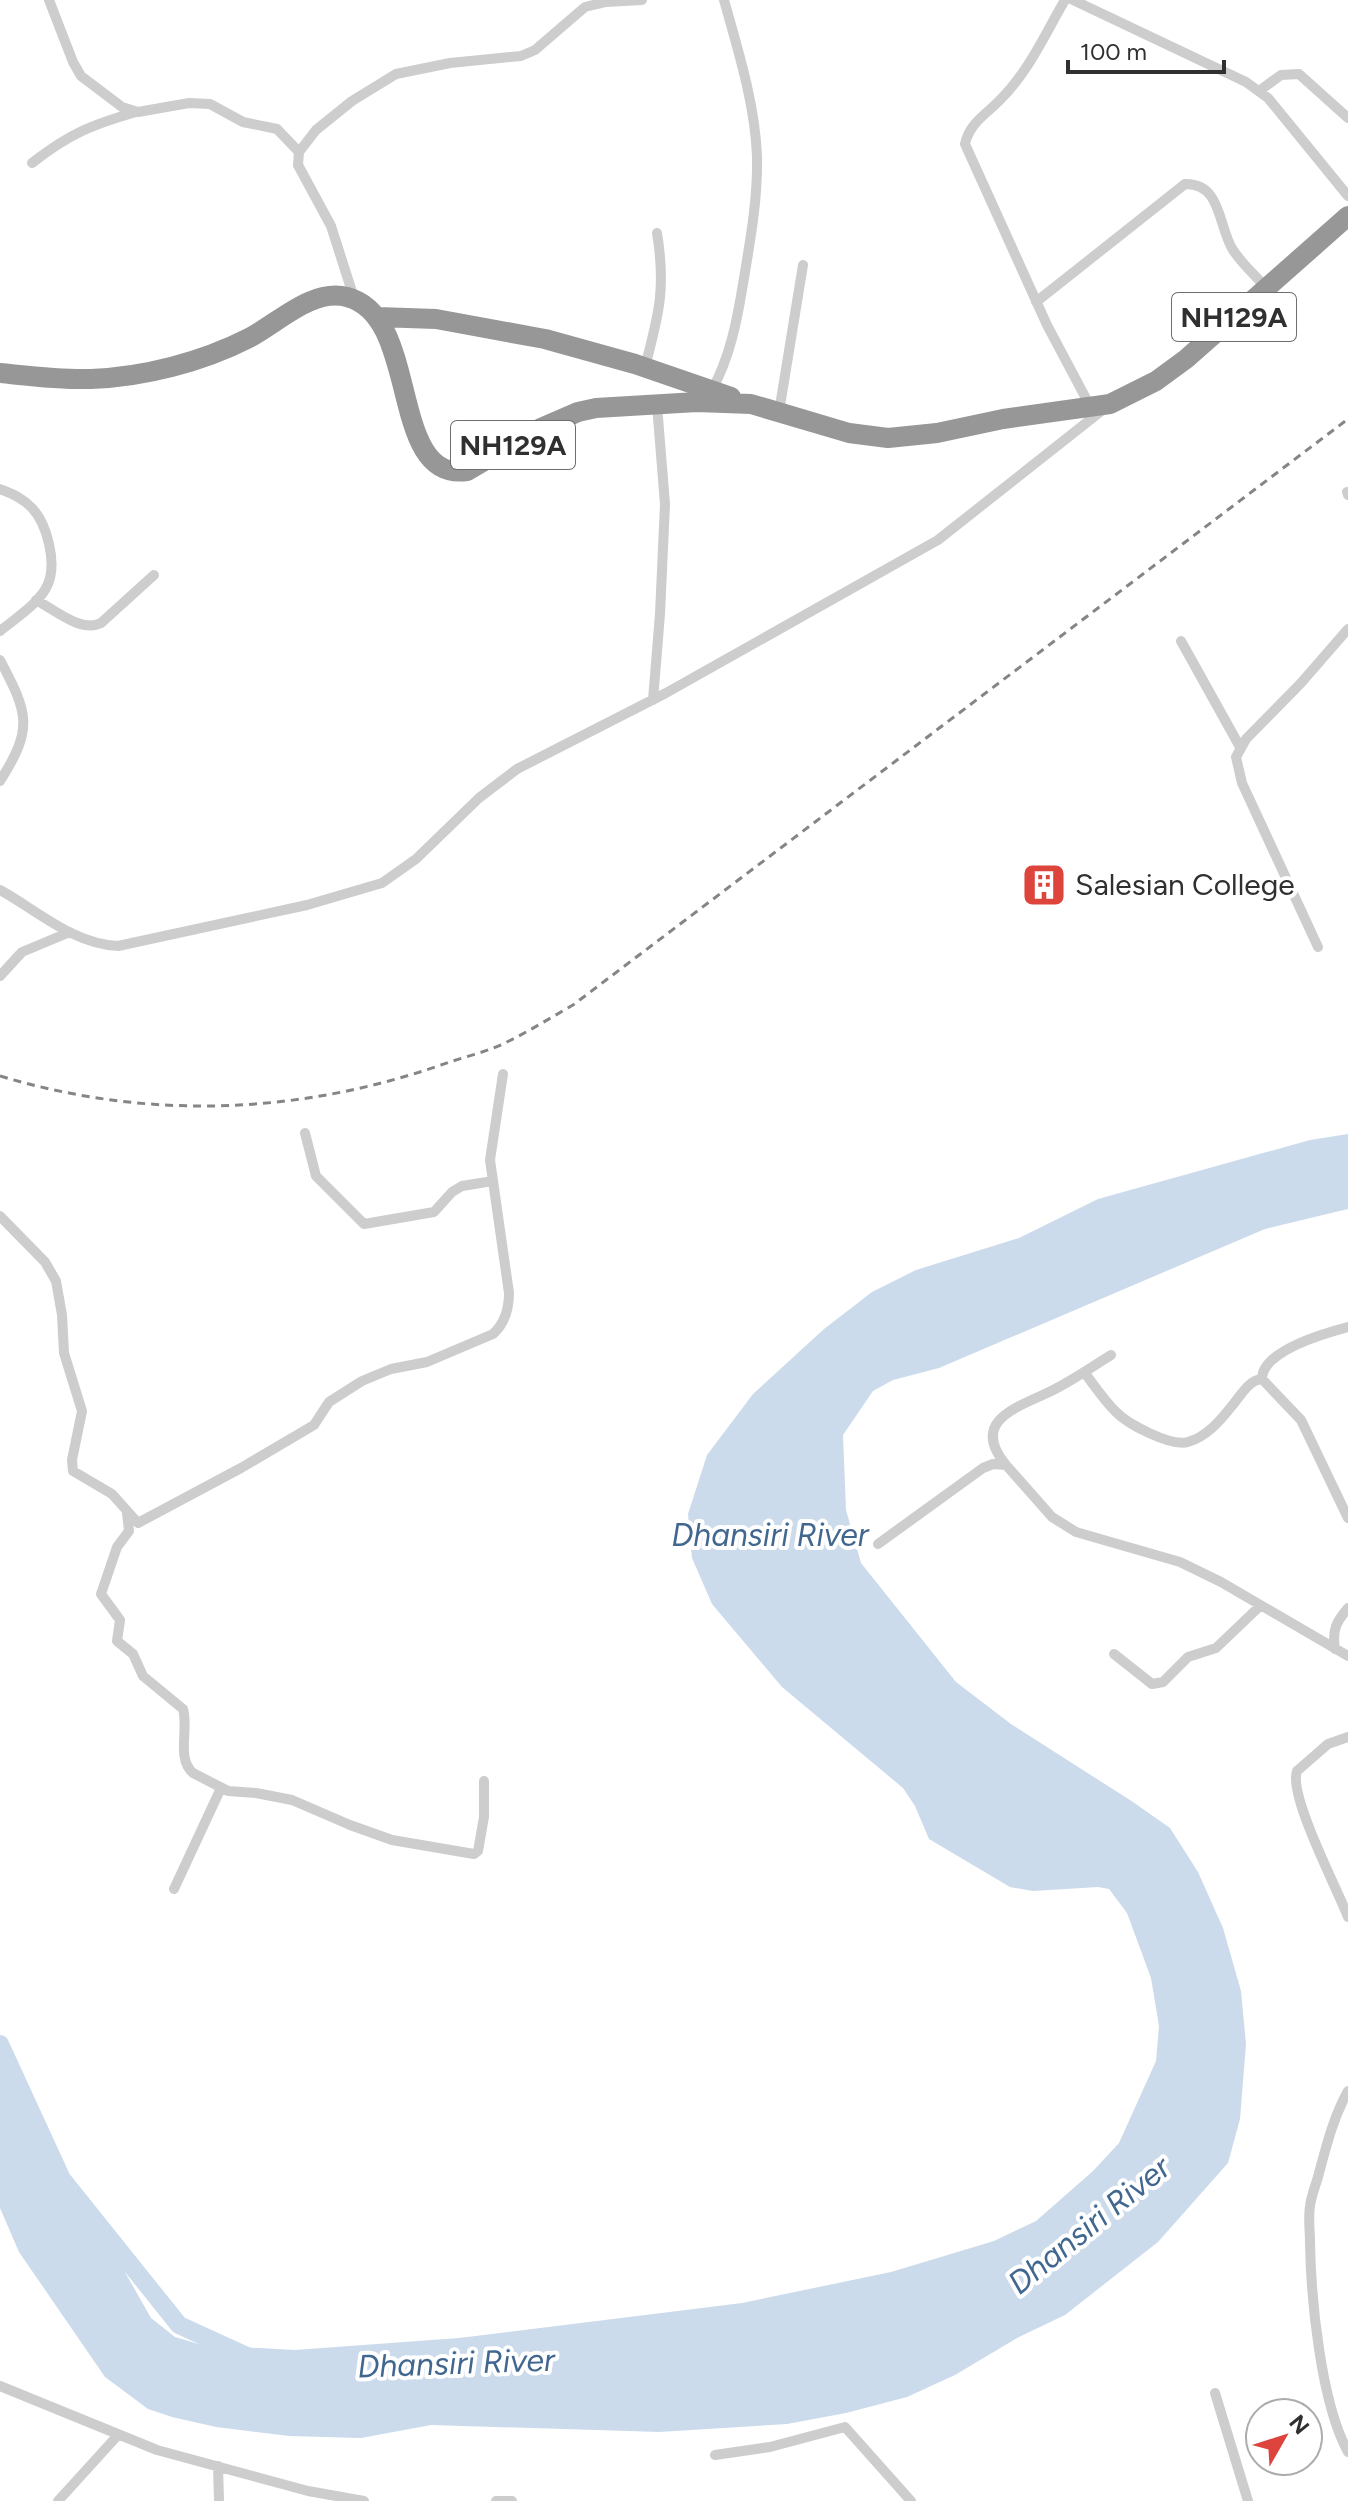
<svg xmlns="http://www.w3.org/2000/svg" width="1348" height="2501" font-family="Figtree,sans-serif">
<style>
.water{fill:#ccdbeb}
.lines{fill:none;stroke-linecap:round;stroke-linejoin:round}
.river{stroke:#ccdbeb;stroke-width:18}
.street{stroke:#cdcdcd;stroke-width:10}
.highway{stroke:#979797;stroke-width:20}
.rail{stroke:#858585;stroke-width:3;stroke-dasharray:8 6;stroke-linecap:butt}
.labels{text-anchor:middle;stroke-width:8;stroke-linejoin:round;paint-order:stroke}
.shield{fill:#fff;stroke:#6e6e6e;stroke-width:2}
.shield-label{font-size:28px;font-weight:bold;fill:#303030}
.poi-label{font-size:30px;fill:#303030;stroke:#fff;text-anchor:start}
.water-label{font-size:32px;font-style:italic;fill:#41678f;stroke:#fff}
</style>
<rect width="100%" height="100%" fill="#fff"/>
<!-- water -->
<path class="water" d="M 1348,1134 L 1348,1209 L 1265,1229 L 939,1368 L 893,1380 L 873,1391 L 843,1435 L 846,1510 L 861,1563 L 956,1682 L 1011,1724 L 1133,1802 L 1170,1828 L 1198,1872 L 1223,1928 L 1241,1991 L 1246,2044 L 1240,2119 L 1228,2163 L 1158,2242 L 1065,2315 L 1019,2337 L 955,2375 L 907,2397 L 846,2413 L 787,2424 L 659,2432 L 431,2425 L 361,2438 L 289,2436 L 216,2427 L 172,2417 L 148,2409 L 105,2377 L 19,2252 L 0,2208 L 0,2058 L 34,2118 L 62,2179 L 97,2223 L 151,2318 L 175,2337 L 202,2345 L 295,2350 L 459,2338 L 742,2303 L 891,2272 L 994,2241 L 1036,2221 L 1093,2171 L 1119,2143 L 1156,2061 L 1159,2026 L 1151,1978 L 1127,1913 L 1109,1889 L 1098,1887 L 1033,1891 L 1010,1887 L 929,1839 L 915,1806 L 903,1788 L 782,1687 L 712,1604 L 692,1558 L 688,1514 L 707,1455 L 753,1394 L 824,1329 L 872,1292 L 916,1270 L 1019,1238 L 1098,1199 L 1310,1140 Z"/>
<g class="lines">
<!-- river -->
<path class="river" d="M 0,2044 L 62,2179 L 179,2325 L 249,2357"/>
<!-- street -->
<path class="street" d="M 49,0 L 73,62 L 81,76 L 122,107 L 138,112 L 189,103 L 210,104 L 243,122 L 277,129 L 299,152
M 1065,0 C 1045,34 1028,73 999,101 C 985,115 969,124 965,144 L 1047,325 L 1090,406
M 1073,0 L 1246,82 L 1268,98 L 1348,196
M 1259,91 L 1281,75 L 1299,74 L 1348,118
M 32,163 C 69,134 91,125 136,112
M 354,298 L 331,226 L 298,165 L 299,152 L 316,130 L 352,101 L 396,74 L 450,63 L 521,56 L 535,50 L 585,7 L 606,2 L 642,0
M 1036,302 L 1185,184 C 1222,183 1218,227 1233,250 C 1242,264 1256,276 1267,289
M 645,367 C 659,314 666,288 657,233
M 712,390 C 730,357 737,321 743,284 C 750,242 758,199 757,156 C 755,104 738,50 724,0
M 779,412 L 803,265
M 0,489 C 12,494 23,498 32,508 C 47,524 57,562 48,584 C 40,603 16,618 0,631
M 1347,492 L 1348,495
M 36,600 C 55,610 81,633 101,623 L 154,575
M 1181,641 L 1240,747
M 0,660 C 28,713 34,728 0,781
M 653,700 L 660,614 L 665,504 L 657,405
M 0,890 C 38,911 73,944 118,946 L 307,905 L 382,883 L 416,859 L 479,798 L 517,769 L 666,693 L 938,540 L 1105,408
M 1318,947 L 1242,783 L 1236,757 L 1246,739 L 1301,683 L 1348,629
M 0,976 L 22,952 L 70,932
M 305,1133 L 316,1176 L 364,1224 L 434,1212 L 452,1192 L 462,1186 L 493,1181
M 0,1216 L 45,1262 L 56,1281 L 62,1315 L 64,1353 L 82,1411 L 72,1460 L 73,1471 L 112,1494 L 138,1523 L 241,1468 L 314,1425 L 329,1402 L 362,1381 L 391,1369 L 427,1362 L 493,1334 C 505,1323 509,1308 509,1293 L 490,1160 L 503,1074
M 1084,1372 C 1094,1385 1104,1400 1115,1411 C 1127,1424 1171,1447 1188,1442 C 1206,1437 1220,1421 1231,1407 C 1240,1397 1248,1380 1262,1379 L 1301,1420 L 1348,1518
M 1262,1379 C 1262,1351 1325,1333 1348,1327
M 1006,1465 C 970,1422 1015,1408 1047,1393 C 1069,1383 1090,1368 1111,1355
M 127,1513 L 129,1531 L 117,1547 L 101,1594 L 120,1620 L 117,1641 L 133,1654 L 143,1676 L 183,1709 C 189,1729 176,1758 193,1773 L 228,1791 L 256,1793 L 292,1800 L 350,1825 L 392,1840 L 474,1854 L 478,1851 L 484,1817 L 484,1781
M 878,1544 L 983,1468 L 993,1464 L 1006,1465 L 1052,1517 L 1076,1532 L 1180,1562 L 1221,1582 L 1348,1656
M 1335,1649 C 1332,1630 1336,1622 1348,1608
M 1114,1654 L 1152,1684 L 1163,1682 L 1188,1657 L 1216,1648 L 1260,1606
M 1348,1737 L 1328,1744 L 1297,1771 C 1288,1795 1337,1888 1348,1917
M 174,1889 L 221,1788
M 1348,2091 C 1333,2118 1326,2147 1318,2177 C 1315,2187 1311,2197 1310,2206 C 1308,2218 1310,2231 1310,2243 C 1311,2300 1321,2403 1348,2452
M 0,2386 L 157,2450 L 308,2491 L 364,2501
M 1215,2393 L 1248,2501
M 715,2455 L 770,2447 L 845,2427 L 911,2501
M 218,2466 L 219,2501
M 58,2501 L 118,2435
M 496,2501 L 512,2501"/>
<!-- highway -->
<path class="highway" d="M 378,317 L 436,319 L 545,339 L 635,364 L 731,397
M 0,373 C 30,376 61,380 91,379 C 144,377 202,362 249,338 C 278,323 312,288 347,297 C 422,316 387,482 467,471 L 541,428 L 578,412 L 596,408 L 697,402 L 751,404 L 849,433 L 888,438 L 937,433 L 1003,419 L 1110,404 L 1156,381 L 1186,359 L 1348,216"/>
<!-- rail -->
<path class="rail" d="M 0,1076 C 147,1120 296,1115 441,1065 C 463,1057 488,1052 509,1041 C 531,1030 552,1017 573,1005 L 1348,419"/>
</g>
<!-- icons -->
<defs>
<g id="building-square" transform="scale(2.3)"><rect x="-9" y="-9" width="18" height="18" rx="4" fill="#dd443c" stroke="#fff"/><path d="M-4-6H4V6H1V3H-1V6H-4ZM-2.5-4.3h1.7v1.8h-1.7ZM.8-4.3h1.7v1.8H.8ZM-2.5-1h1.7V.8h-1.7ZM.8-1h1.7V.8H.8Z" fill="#fff"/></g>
</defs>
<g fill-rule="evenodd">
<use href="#building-square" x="1044" y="885"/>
</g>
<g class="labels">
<!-- shield labels -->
<g class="shield">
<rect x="1172" y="293" width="124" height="48" rx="6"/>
<rect x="451" y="421" width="124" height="48" rx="6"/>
</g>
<g class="shield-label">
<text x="1234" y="327">NH129A</text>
<text x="513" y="455">NH129A</text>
</g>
<!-- poi labels -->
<g class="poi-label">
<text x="1075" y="895">Salesian College</text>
</g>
<!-- water labels -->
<g class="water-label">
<text x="770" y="1546">Dhansiri River</text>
<text transform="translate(1089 2225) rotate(-39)" y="11">Dhansiri River</text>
<text transform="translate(456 2363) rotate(-2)" y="11">Dhansiri River</text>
</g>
</g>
<!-- north arrow -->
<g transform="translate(1284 2437) rotate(51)"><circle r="38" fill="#ffffff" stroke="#acacac" stroke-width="2"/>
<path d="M0-6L14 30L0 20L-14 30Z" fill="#dd443c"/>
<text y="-12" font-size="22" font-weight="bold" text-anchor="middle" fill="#303030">N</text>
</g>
<!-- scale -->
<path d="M1068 60v12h156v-12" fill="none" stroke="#303030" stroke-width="4"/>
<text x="1080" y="60" font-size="24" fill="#303030" stroke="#ffffff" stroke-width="6" paint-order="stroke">100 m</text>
</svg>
